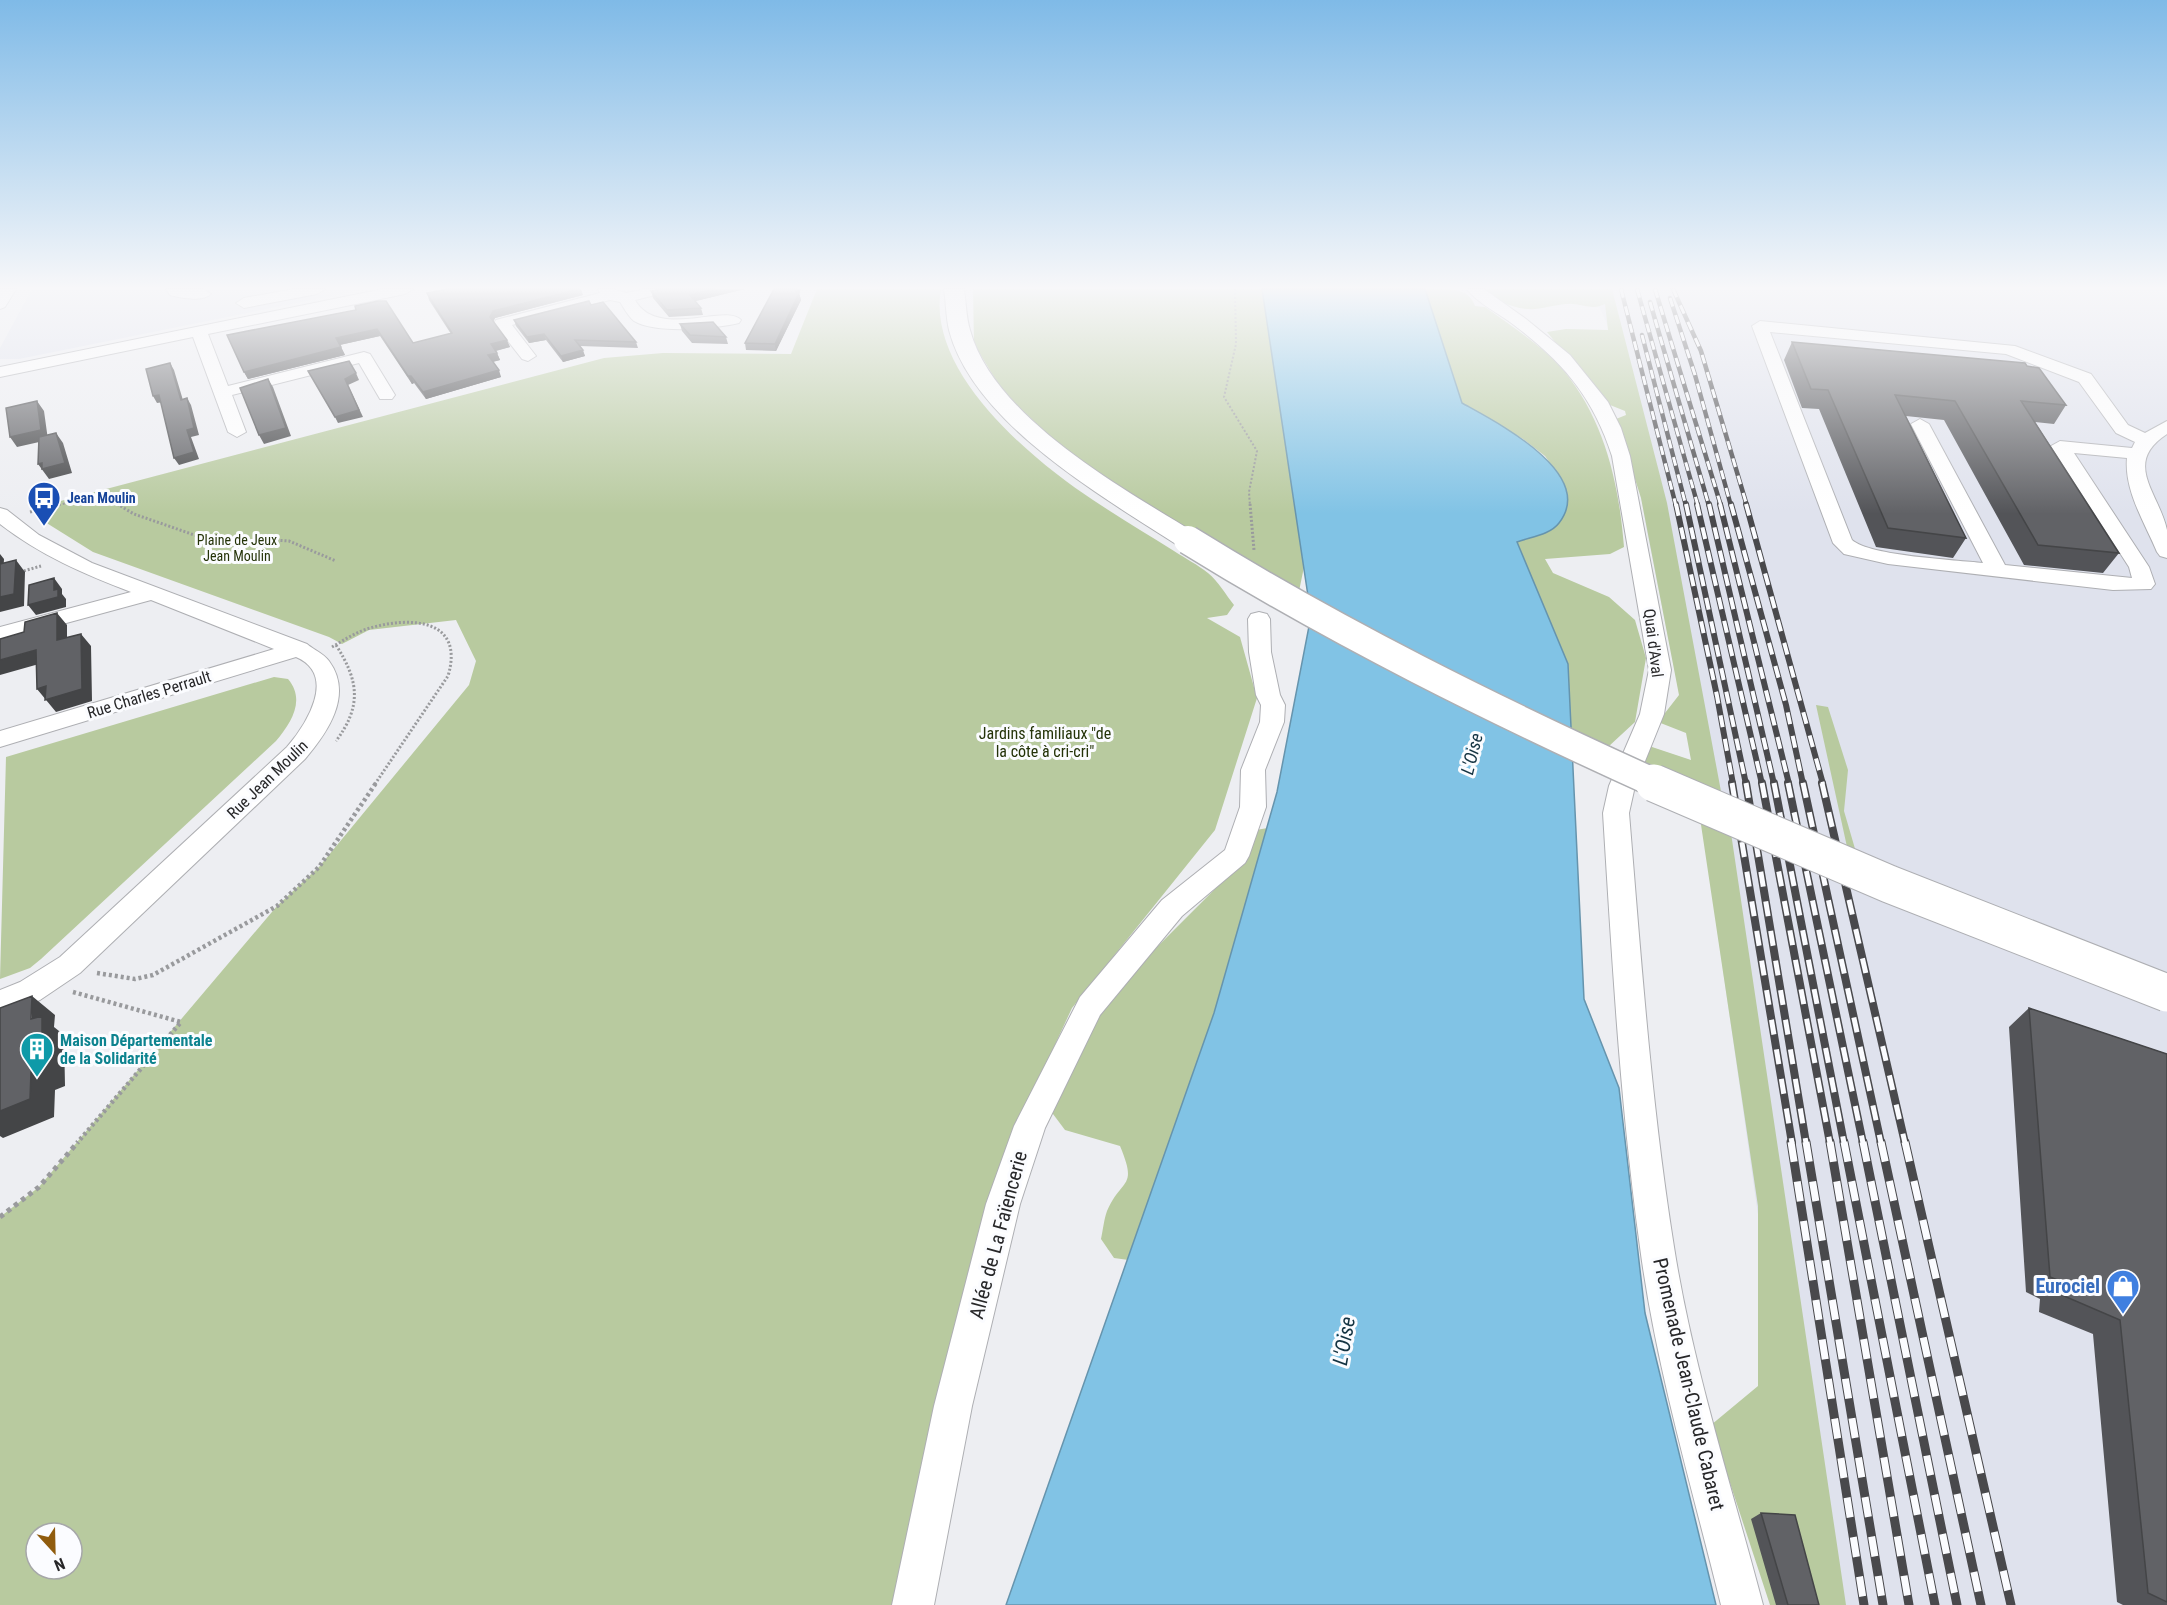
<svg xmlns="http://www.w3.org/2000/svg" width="2167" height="1605" font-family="'Roboto Condensed',sans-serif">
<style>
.built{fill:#dfe2ed}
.green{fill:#b8ca9f;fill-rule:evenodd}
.water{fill:#81c3e5;stroke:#6694ad;stroke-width:1.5}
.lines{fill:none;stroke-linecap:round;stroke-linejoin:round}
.minor-casing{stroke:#aeafb3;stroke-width:2}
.major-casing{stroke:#aeafb3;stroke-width:2}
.path-far3{stroke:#999a9d;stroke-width:2;stroke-dasharray:2 2;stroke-linecap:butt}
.path-far2{stroke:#999a9d;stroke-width:3;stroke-dasharray:2 2;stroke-linecap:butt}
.path-far1{stroke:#999a9d;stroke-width:4.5;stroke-dasharray:3 3;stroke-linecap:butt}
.path{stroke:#999a9d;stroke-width:5;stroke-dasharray:4.5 4.5;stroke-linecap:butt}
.minor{fill:#fff;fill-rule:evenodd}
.major{fill:#fff;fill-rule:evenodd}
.rail-far3-casing{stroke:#49494c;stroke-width:4.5}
.rail-far2-casing{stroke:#49494c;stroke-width:6}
.rail-far1-casing{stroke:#49494c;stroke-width:8}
.rail-casing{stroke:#49494c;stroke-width:9}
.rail-far3{stroke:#fbfcff;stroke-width:3;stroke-dasharray:9;stroke-linecap:butt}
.rail-far2{stroke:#fbfcff;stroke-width:4;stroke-dasharray:12;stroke-linecap:butt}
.rail-far1{stroke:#fbfcff;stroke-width:5;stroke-dasharray:15;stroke-linecap:butt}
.rail{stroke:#fbfcff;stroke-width:7;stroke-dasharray:20;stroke-linecap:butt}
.major-bridge-far1-casing{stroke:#aeafb3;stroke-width:31;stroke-linecap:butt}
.major-bridge-casing{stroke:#aeafb3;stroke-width:39;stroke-linecap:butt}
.major-bridge-far1{stroke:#fff;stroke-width:28}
.major-bridge{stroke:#fff;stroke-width:37}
.wall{fill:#535458}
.shaded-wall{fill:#444547}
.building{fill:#616266;stroke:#444547;stroke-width:1.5}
.labels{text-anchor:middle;stroke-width:6;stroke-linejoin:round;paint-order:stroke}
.far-transit-label{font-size:14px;font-weight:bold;fill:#164399;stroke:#fbfcff;text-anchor:start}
.far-park-label{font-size:14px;fill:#243308;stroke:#fbfcff}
.street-label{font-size:16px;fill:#272729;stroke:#fbfcff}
.park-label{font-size:16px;fill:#243308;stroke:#fbfcff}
.culture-label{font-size:16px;font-weight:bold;fill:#0d838f;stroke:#fbfcff;text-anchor:start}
.water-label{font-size:18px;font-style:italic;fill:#143342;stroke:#fbfcff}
.near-street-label{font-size:20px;fill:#272729;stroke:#fbfcff}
.near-shop-label{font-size:20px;font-weight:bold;fill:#366cbe;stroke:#fbfcff;text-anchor:end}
.near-water-label{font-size:21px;font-style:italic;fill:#143342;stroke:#fbfcff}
</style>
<rect width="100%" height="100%" fill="#edeef2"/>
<!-- built -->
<path class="built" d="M 32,289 L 366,289 L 19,359 L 0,359 L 0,348 Z
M 1591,289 L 2167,289 L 2167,1605 L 1814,1605 L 1694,768 L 1647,531 L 1622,390 L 1608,326 Z"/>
<!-- green -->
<path class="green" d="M 817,289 L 941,289 C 926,372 1031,459 1093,500 C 1120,518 1147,534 1174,551 C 1185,558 1198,565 1208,573 C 1218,581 1226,595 1234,605 L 1227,615 L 1207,618 L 1240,637 L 1257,698 L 1215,830 L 1072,1008 L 1007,1148 L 895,1605 L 0,1605 L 0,1217 L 39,1187 L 277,906 L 319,867 L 469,685 L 476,661 L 456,620 L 369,630 L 342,644 L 329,637 L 93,552 L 45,522 L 34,508 L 604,358 L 663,353 L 791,354 ZM 36,1533 L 72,1533 L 72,1569 L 36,1569 Z
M 973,289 L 1262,289 L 1304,567 L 1298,596 L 1121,489 L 1061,447 L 1014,402 L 997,382 L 974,344 Z
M 1425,289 C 1443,289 1468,285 1475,306 L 1485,307 C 1511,326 1543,346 1564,371 C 1605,421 1619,484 1624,547 L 1610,554 L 1545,559 L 1553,573 L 1609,597 L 1635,620 L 1646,658 L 1635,722 L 1608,747 L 1571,731 L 1568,664 L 1517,542 L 1545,533 L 1565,512 L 1567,495 L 1558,474 L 1545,456 L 1523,439 L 1462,403 Z
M 1478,289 L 1612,289 L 1667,503 L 1723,802 L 1641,764 L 1649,746 L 1691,760 L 1686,733 L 1658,722 L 1679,695 L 1641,498 L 1616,419 L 1626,415 L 1625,411 L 1605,403 L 1547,332 L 1566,329 L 1608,330 L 1605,304 C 1593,310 1586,305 1573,304 C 1561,303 1548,308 1535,309 C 1516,311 1494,299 1478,289 Z
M 274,677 L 288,679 C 306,700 291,723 276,741 L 41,959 L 30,968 L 0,979 L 6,757 Z
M 1816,705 L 1828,707 L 1848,770 L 1844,811 L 1858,859 L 1849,856 Z
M 1700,818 L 1731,833 L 1846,1605 L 1770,1605 L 1711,1425 L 1758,1386 L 1758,1206 Z
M 1273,827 L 1136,1261 L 1114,1258 L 1101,1239 C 1103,1230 1104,1219 1107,1211 C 1122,1177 1138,1189 1120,1146 L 1065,1130 L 1053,1114 L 1051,1081 L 1066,1050 L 1149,955 L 1227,877 L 1256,830 Z"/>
<!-- water -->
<path class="water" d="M 1262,289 L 1425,289 L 1462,403 C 1494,421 1598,473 1559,523 C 1550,535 1530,537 1517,542 L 1568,664 L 1584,999 L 1619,1088 L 1645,1313 L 1716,1605 L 1006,1605 L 1214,1013 L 1277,792 L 1311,616 Z"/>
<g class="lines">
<!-- minor casing -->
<g class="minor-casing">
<path id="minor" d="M 0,289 L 16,289 L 5,307 L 0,309 Z
M 166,289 L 203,289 L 211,294 C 202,302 181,298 170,295 Z
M 294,289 L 325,289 L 317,294 L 244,308 L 236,303 L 244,298 Z
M 383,289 L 413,289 L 405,294 L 208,334 L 228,386 L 364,352 L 370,354 L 395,395 L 392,399 L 380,399 L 359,363 L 232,395 L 246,432 L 237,437 L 228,432 L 193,337 L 0,377 L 0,367 Z
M 598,289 L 613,289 L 626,293 L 645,289 L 670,289 L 668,292 L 635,300 C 657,340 726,303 741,320 L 739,323 C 715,329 655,334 634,321 C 628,316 624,308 620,302 L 610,300 L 512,325 L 536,356 L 528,361 L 522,359 L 494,323 L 496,320 L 600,293 Z
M 1467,289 L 1484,289 L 1526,319 L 1570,355 L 1608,402 L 1621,428 L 1630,456 L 1671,670 L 1664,714 L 1635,786 L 1629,813 C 1641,958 1651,1103 1674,1247 C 1693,1368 1732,1487 1763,1605 L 1721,1605 C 1692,1487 1656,1368 1640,1247 C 1620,1103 1612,958 1603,813 L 1609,786 L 1640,714 L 1649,670 L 1612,456 C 1593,397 1563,362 1514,325 C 1500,314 1477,303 1467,289 Z
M 1760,321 L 2015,346 L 2091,374 L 2128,425 L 2145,433 L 2167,421 L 2167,434 C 2122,463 2159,493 2167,530 C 2167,538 2167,549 2167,558 L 2160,556 L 2157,552 C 2145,523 2124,491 2127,458 L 2074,453 L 2149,567 L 2155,584 L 2151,589 L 2113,590 L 1888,564 L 1844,554 L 1833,543 L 1752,326 ZM 1770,332 L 2006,354 L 2079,382 L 2116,433 L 2135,442 L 2132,448 L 2060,441 L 2051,446 L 2129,567 L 2132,578 L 2005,565 L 1929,424 L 1920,419 L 1911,424 L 1983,563 C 1956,560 1870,556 1852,540 Z
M 0,508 L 7,510 L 39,535 L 92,563 L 307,644 C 314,650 323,653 329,661 C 354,695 327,733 305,759 L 80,973 L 40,1000 L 0,1016 L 0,990 L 20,982 L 60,957 L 287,747 C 306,725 338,675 296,657 L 0,747 L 0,731 L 274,649 L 151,600 L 0,641 L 0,627 L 131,592 C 84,574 40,555 0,524 Z
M 1259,612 L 1267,614 L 1270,619 L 1271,652 L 1280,695 L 1285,705 L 1284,722 L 1265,770 L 1266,807 L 1249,856 L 1245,863 L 1182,916 L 1100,1015 L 1045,1128 L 1020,1204 L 972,1406 L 934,1605 L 892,1605 L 934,1406 L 986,1204 L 1014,1126 L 1080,997 L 1162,900 L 1225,850 L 1240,807 L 1241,770 L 1260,722 L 1261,705 L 1256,695 L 1249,652 L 1248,619 L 1251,614 Z"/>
</g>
<!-- major casing -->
<g class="major-casing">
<path id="major" d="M 944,289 L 964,289 C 966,302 966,317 970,330 C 994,418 1124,489 1197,534 L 1201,540 L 1197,546 L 1188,548 L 1179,546 C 1103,497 973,423 949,330 C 946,317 946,302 944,289 Z"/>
</g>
<!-- path-far3 -->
<path class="path-far3" d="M 1235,289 L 1236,344 L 1224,397 L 1257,451 L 1249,492 L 1250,506
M 55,506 C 77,500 99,494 120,506"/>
<!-- path-far2 -->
<path class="path-far2" d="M 117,504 L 134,514 L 226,546 L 275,540 L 289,541 L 336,561
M 1250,504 L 1254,550
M 30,512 L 60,504
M 20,572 L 41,566
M 336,645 C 359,681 362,706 336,741
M 332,647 C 344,640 356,632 370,628 C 411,616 465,619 448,676 L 375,784"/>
<!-- path-far1 -->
<path class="path-far1" d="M 97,973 L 135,979 L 153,975 L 277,906 L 319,867 L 376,783
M 73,992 L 181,1022 L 77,1143"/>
<!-- path -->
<path class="path" d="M 0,1217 L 39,1187 L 78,1142"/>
<!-- minor -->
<use href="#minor" class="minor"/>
<!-- major -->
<use href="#major" class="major"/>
<!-- rail-far3 casing -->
<g class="rail-far3-casing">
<path id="rail-far3" d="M 1621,289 L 1676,506
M 1637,289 L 1698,506
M 1655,289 L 1721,506
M 1673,289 L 1701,351 L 1747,506
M 1670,298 L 1695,375 L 1731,506
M 1650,302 L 1709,506
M 1642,335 L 1686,506"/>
</g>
<!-- rail-far2 casing -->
<g class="rail-far2-casing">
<path id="rail-far2" d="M 1676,504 L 1717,696 L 1733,784
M 1686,504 L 1746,784
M 1697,504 L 1762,784
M 1709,504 L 1774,784
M 1720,504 L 1789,784
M 1731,504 L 1786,705 L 1803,784
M 1746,504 L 1823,784"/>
</g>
<!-- rail-far1 casing -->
<g class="rail-far1-casing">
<path id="rail-far1" d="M 1732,783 L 1792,1143
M 1746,783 L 1806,1143
M 1762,783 L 1830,1143
M 1774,783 L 1844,1143
M 1788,783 L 1863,1143
M 1803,783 L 1881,1143
M 1822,783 L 1905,1143"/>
</g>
<!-- rail casing -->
<g class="rail-casing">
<path id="rail" d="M 1791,1142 L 1864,1605
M 1806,1142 L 1883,1605
M 1830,1142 L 1909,1605
M 1844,1142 L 1935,1605
M 1863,1142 L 1957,1605
M 1881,1142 L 1981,1605
M 1905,1142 L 2011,1605"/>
</g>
<!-- rail-far3 -->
<use href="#rail-far3" class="rail-far3"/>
<!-- rail-far2 -->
<use href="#rail-far2" class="rail-far2"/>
<!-- rail-far1 -->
<use href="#rail-far1" class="rail-far1"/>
<!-- rail -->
<use href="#rail" class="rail"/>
<!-- major-bridge-far1 casing -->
<g class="major-bridge-far1-casing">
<path id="major-bridge-far1" d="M 1188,540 C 1338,633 1496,711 1657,784"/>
</g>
<!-- major-bridge casing -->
<g class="major-bridge-casing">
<path id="major-bridge" d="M 1654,783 L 1889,884 L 2167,993"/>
</g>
<!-- major-bridge-far1 -->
<use href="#major-bridge-far1" class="major-bridge-far1"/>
<!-- major-bridge -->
<use href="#major-bridge" class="major-bridge"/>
</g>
<!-- wall -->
<path class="wall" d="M 662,289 L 745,289 L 695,301 L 701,308 L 703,315 L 669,317 L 653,298 L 651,291 Z
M 801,289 L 799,293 L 801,300 L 776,351 L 746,350 L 745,343 Z
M 427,293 L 583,295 L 495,318 L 493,322 L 510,347 L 496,351 L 500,360 L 493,362 L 501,377 L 426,399 L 414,383 L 412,384 L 380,336 L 340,345 L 345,355 L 248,379 L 244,372 L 356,310 L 413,343 L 451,334 L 429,300 Z
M 591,305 L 636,342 L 638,348 L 580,346 L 585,356 L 563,362 L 546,340 L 529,343 L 516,326 L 514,320 Z
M 680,324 L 726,337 L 728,344 L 692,343 L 682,331 Z
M 1792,342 L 2027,366 L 2066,405 L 2054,424 L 2035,422 L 2119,553 L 2103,573 L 2024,565 L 1944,420 L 1906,416 L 1966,538 L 1953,558 L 1876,547 L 1819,409 L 1802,408 L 1784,360 Z
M 2029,1008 L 2167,1054 L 2167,1605 L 2123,1605 L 2117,1602 L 2093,1334 L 2039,1312 L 2040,1299 L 2026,1292 L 2009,1027 Z
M 1761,1513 L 1819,1605 L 1776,1605 L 1751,1519 Z"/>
<!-- shaded-wall -->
<path class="shaded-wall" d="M 579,289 L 581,289 L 583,295 L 495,318 L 492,324 L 490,317 L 493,311 Z
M 716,289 L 745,289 L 692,302 L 690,295 Z
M 797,289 L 801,289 L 797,298 L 796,291 Z
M 799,293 L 801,300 L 776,351 L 775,344 Z
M 377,329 L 380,336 L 339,345 L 336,338 Z
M 544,334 L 546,340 L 529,343 L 527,337 Z
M 507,340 L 510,347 L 494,351 L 491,344 Z
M 341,347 L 345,355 L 248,379 L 244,372 Z
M 583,350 L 585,356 L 563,362 L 561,356 Z
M 497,353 L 500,360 L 491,362 L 488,355 Z
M 170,363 L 174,370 L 185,407 L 181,400 Z
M 499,370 L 501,377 L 426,399 L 423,392 Z
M 356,373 L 359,380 L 348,385 L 363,417 L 338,423 L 335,417 L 345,379 Z
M 408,376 L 411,376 L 414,383 L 412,384 Z
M 268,379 L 273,387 L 291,436 L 264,444 L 259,435 Z
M 159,395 L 164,402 L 157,403 L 153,396 Z
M 187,398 L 191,405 L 199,435 L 191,437 L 199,459 L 179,465 L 174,458 L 187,430 Z
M 37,401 L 44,411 L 48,440 L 17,447 L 10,437 Z
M 56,433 L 63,443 L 72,473 L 49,479 L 38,464 Z
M 0,554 L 4,559 L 3,578 L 0,574 Z
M 16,560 L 25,572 L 24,606 L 0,612 L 0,597 Z
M 54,578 L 62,589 L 62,594 L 66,599 L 66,607 L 36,615 L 28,605 L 54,590 Z
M 57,613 L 67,625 L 67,652 L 57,640 Z
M 81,634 L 91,646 L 92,701 L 56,712 L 37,689 Z
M 36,650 L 46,662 L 0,675 L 0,660 Z
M 32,996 L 55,1015 L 54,1027 L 64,1035 L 65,1086 L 55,1090 L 54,1117 L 3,1138 L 0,1136 L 0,1111 L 31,1072 Z"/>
<!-- building -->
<path class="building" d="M 448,289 L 579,289 L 493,311 L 490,317 L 507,340 L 491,344 L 497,353 L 488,355 L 499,370 L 423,392 L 411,376 L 408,376 L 377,329 L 336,338 L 341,347 L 244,372 L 227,335 L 356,310 L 355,306 L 378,301 L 386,301 L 413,343 L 452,333 L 427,293 Z
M 662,289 L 716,289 L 690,295 L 701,308 L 667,310 L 651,291 Z
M 774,289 L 797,289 L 796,291 L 799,293 L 775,344 L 745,343 Z
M 589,301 L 591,305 L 603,302 L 636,342 L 575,340 L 583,350 L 561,356 L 544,334 L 527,337 L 514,320 Z
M 713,322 L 726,337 L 690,335 L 680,324 Z
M 1792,342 L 2025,363 L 2027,366 L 2039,368 L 2066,405 L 2021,401 L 2119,553 L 2038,545 L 1955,401 L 1895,395 L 1966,538 L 1888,528 L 1828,390 L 1811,389 Z
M 349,361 L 356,373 L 345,379 L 359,410 L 335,417 L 308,371 Z
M 170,363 L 181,400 L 187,398 L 194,428 L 187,430 L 194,452 L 174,458 L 159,395 L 153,396 L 146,369 Z
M 268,379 L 286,428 L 259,435 L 240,388 Z
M 37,401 L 41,430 L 10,437 L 6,408 Z
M 56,433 L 65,463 L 42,469 L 42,463 L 38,464 L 39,437 Z
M 16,560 L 14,594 L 0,597 L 0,564 Z
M 54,578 L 54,590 L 58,589 L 58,597 L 28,605 L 29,585 Z
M 57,613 L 57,640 L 81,634 L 82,689 L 45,700 L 46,686 L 37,689 L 36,650 L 0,660 L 0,639 L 24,632 L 25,622 Z
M 32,996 L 31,1019 L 42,1016 L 42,1068 L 31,1072 L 30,1099 L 0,1111 L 0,1008 Z
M 2029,1008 L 2167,1054 L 2167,1602 L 2148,1593 L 2120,1320 L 2064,1296 L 2065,1283 L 2050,1277 Z
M 1761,1513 L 1795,1515 L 1819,1605 L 1788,1605 Z"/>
<!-- sky -->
<linearGradient id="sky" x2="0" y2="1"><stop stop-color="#7fbae7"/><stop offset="0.56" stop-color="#f7f7f9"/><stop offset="1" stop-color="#f7f7f9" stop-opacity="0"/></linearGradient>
<rect width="2167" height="514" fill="url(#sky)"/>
<!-- icons -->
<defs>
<g id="bus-pin" transform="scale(1.725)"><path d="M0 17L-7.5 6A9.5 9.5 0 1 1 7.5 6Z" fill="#1a4fb4" stroke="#fbfcff"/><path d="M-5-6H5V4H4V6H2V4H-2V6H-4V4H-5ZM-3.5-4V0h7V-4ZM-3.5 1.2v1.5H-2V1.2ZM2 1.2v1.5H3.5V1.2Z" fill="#fff"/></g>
<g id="building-pin" transform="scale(1.725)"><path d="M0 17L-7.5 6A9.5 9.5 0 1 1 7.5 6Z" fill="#0f9aa8" stroke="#fbfcff"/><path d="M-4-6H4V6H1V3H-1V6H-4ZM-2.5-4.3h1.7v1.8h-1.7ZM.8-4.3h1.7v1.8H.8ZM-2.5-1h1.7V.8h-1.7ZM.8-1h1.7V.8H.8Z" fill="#fff"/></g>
<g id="shop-pin" transform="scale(1.725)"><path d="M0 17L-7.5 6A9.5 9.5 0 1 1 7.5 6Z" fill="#3f7fe0" stroke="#fbfcff"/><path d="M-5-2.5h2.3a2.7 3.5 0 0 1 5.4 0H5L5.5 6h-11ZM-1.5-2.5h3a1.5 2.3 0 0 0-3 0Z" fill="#fff"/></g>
</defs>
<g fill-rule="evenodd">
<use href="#bus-pin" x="44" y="498"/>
<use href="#building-pin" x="37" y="1049"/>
<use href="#shop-pin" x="2123" y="1286"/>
</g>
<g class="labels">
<!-- far-transit labels -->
<g class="far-transit-label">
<text x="67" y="503">Jean Moulin</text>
</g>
<!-- far-park labels -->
<g class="far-park-label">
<text x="237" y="545">Plaine de Jeux<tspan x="237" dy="16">Jean Moulin</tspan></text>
</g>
<!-- street labels -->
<g class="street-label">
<text transform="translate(1654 643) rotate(83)" y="6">Quai d'Aval</text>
<text transform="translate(149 694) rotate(-17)" y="6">Rue Charles Perrault</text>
<text transform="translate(267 779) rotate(-44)" y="6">Rue Jean Moulin</text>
</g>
<!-- park labels -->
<g class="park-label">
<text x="1045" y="739">Jardins familiaux "de<tspan x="1045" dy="18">la côte à cri-cri"</tspan></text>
</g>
<!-- culture labels -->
<g class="culture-label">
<text x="60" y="1046">Maison Départementale<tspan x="60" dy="18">de la Solidarité</tspan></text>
</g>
<!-- water labels -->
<g class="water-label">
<text transform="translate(1472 754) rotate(-76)" y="6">L'Oise</text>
</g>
<!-- near-street labels -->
<g class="near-street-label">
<text transform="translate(998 1235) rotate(-75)" y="7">Allée de La Faïencerie</text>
<text transform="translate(1689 1384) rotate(77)" y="7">Promenade Jean-Claude Cabaret</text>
</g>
<!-- near-shop labels -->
<g class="near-shop-label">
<text x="2100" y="1293">Eurociel</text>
</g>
<!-- near-water labels -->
<g class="near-water-label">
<text transform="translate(1344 1341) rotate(-80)" y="7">L'Oise</text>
</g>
</g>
<!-- north arrow -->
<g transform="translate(54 1551) rotate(158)"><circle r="28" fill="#fbfcff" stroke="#a6a7a9" stroke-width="1.5"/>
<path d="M0-4.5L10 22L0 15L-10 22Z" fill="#905c0e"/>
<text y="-9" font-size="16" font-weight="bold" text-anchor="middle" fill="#272729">N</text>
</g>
</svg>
